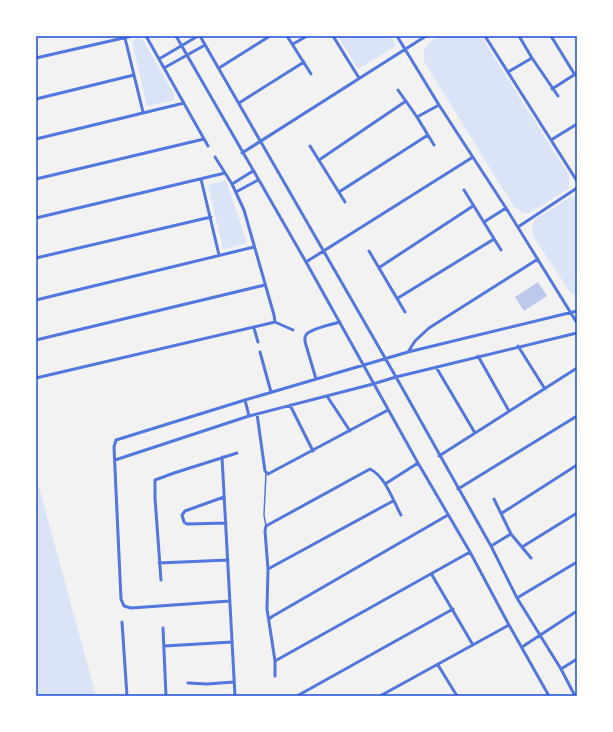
<svg xmlns="http://www.w3.org/2000/svg" width="613" height="732" font-family="Mulish,sans-serif">
<style>
.green{fill:#dbe4f7}
.building{fill:#bdc9ec}
.lines{fill:none;stroke-linecap:round;stroke-linejoin:round}
.service{stroke:#5277de;stroke-width:1.5}
.minor{stroke:#5277de;stroke-width:3}
.neatline{fill:none;stroke:#1d4ed8;stroke-width:1.5}
</style>
<rect width="100%" height="100%" fill="#f2f2f2"/>
<!-- green -->
<path class="green" d="M 338,36 L 390,36 L 396,46 L 358,69 Z
M 439,36 L 481,36 L 569,175 L 570,181 L 568,189 L 529,213 L 523,213 L 514,207 L 425,63 C 420,49 428,43 439,36 Z
M 138,38 L 143,40 L 174,94 L 174,100 L 147,106 L 132,41 Z
M 226,180 L 247,243 L 223,249 L 208,185 Z
M 577,196 L 577,297 L 570,292 L 535,239 C 532,231 530,224 537,218 L 571,197 Z
M 36,476 L 96,696 L 36,696 Z"/>
<!-- building -->
<path class="building" d="M 538,282 L 547,296 L 524,311 L 515,297 Z"/>
<g class="lines">
<!-- service -->
<path class="service" d="M 266,473 L 264,515 L 266,526"/>
<!-- minor -->
<path class="minor" d="M 146,36 L 208,146
M 176,36 L 306,262 L 418,463 L 470,552 L 509,625 L 549,696
M 200,36 L 396,377 L 491,546 L 517,598 L 561,669 L 575,696
M 287,36 L 311,74
M 333,36 L 359,78
M 397,36 L 439,105 L 506,208 L 577,323
M 485,36 L 577,181
M 519,36 L 532,58 L 558,96
M 551,36 L 575,75
M 125,38 L 143,112
M 293,44 L 307,36
M 36,58 L 132,36
M 159,59 L 198,36
M 164,68 L 205,45
M 219,68 L 270,36
M 508,72 L 532,58
M 552,89 L 577,73
M 398,90 L 417,117 L 434,145
M 36,99 L 134,75
M 239,103 L 304,62
M 417,117 L 439,105
M 36,139 L 184,103
M 551,140 L 577,124
M 310,146 L 345,202
M 242,153 L 426,36
M 215,157 L 232,184 L 244,210 L 274,315 L 275,322
M 319,160 L 406,101
M 36,179 L 204,139
M 201,179 L 219,255
M 232,184 L 253,171
M 464,190 L 501,250
M 236,192 L 258,180
M 339,192 L 428,135
M 36,218 L 225,173
M 484,222 L 506,208
M 518,227 L 577,188
M 369,251 L 405,312
M 36,258 L 211,217
M 306,262 L 473,157
M 380,267 L 473,206
M 398,298 L 494,239
M 36,300 L 254,247
M 254,328 L 258,342
M 36,340 L 265,285
M 518,346 L 545,389
M 260,352 L 271,392
M 408,352 L 415,341 L 429,328 L 538,259
M 478,356 L 509,411
M 436,367 L 475,433
M 36,378 L 275,322 L 293,330
M 316,379 L 306,345 C 305,342 304,338 306,335 C 309,329 332,324 340,322
M 327,396 L 350,431
M 245,400 L 249,416
M 290,405 L 313,451
M 257,414 L 265,471 L 268,474 L 388,410
M 439,456 L 577,368
M 222,457 L 235,696
M 115,460 L 249,416 L 373,384 L 396,377 L 577,333
M 385,484 L 418,463
M 458,489 L 577,416
M 224,497 L 185,511 L 182,515 L 184,522 L 187,524 L 226,523
M 494,499 L 511,534 L 531,558
M 502,513 L 577,465
M 491,546 L 511,534
M 522,547 L 577,513
M 159,563 L 228,560
M 268,569 L 393,501
M 432,575 L 473,645
M 161,580 L 155,498 L 155,480 L 174,473 L 237,453
M 517,598 L 577,562
M 230,601 L 131,608 L 124,606 L 121,599 L 114,447 L 116,440 L 245,400 L 408,352 L 577,311
M 269,619 L 273,616 L 448,515
M 122,622 L 127,696
M 163,628 L 166,696
M 164,646 L 232,642
M 522,647 L 577,611
M 275,661 L 470,552
M 438,665 L 457,696
M 561,669 L 577,659
M 275,676 L 275,661 L 267,609 L 268,569 L 265,531 L 266,526 L 370,469 C 386,477 393,501 401,515
M 188,683 L 207,684 L 234,682
M 297,696 L 453,609
M 380,696 L 509,625"/>
</g>
<!-- border -->
<rect width="613" height="732" fill="none" stroke="#ffffff" stroke-width="74"/>
<rect x="37" y="37" width="539" height="658" class="neatline"/>
</svg>
